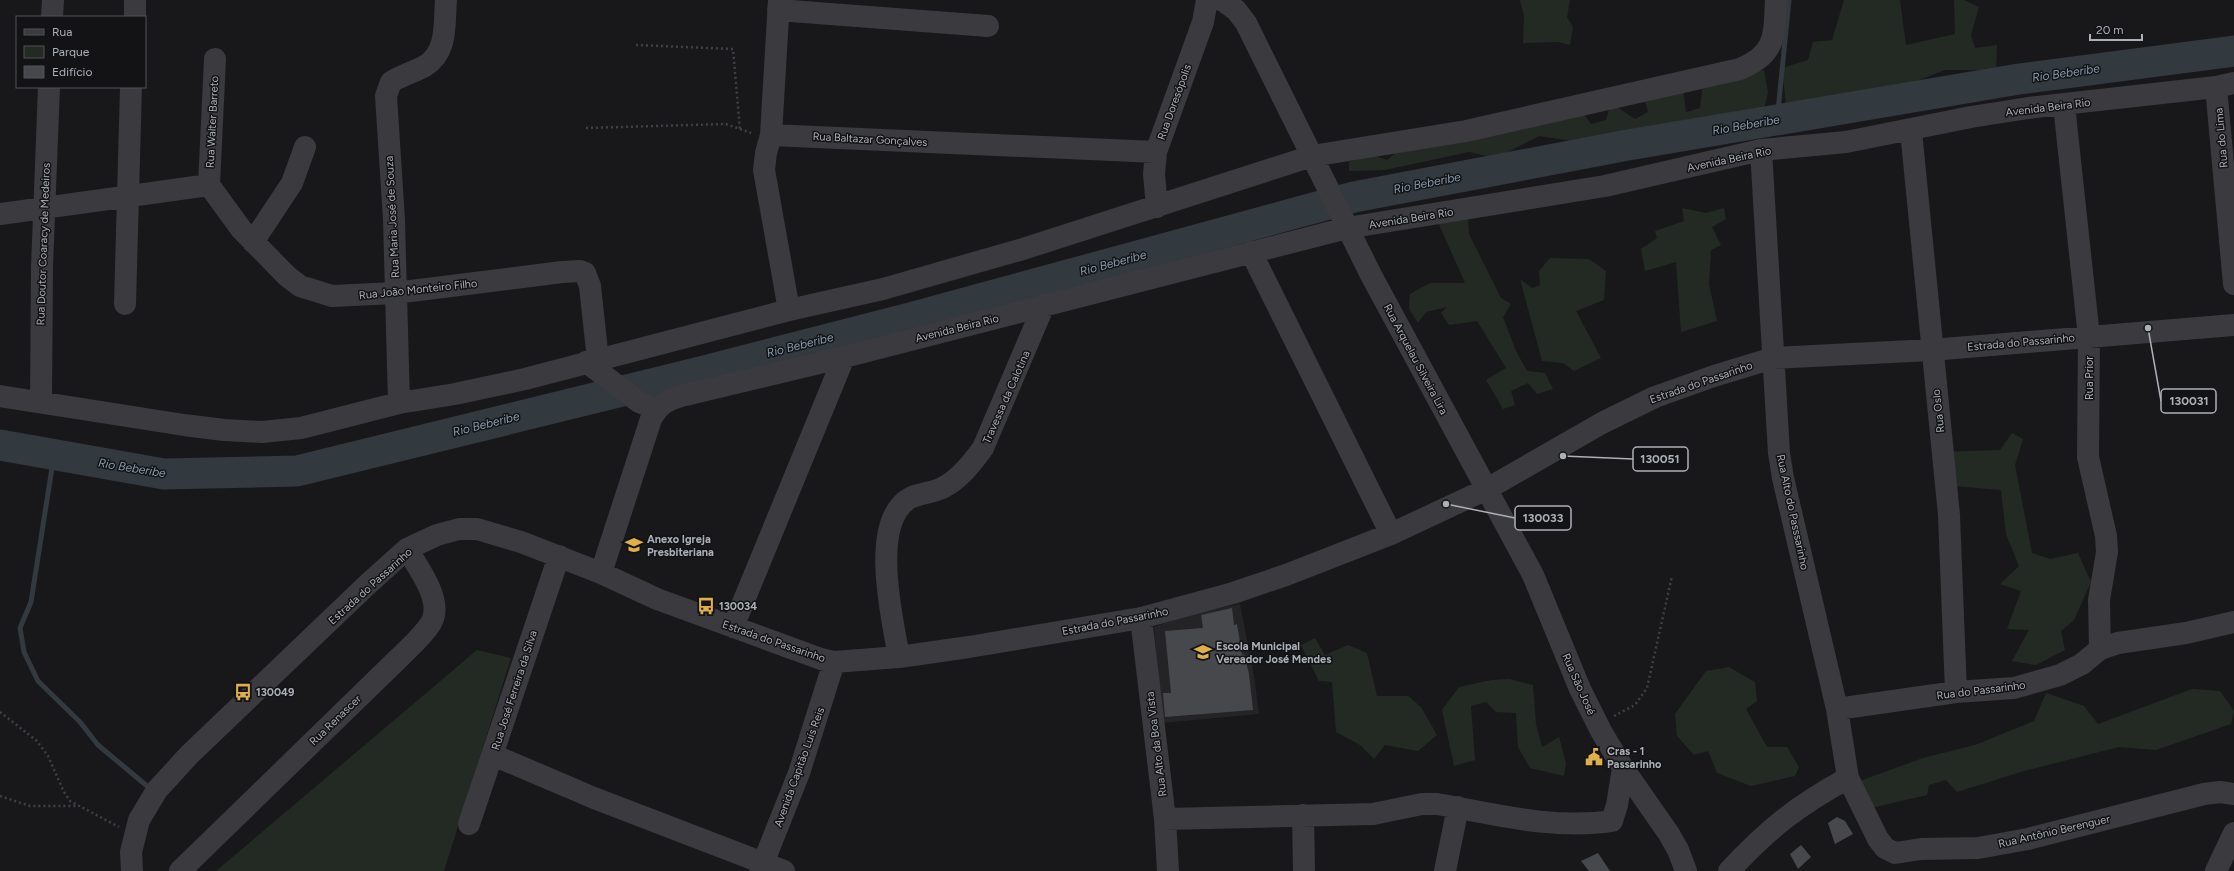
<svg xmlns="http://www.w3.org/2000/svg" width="2234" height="871" font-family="Figtree,sans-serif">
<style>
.built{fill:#242427}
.green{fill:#232a24}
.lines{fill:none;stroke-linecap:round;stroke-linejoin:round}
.stream{stroke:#32393f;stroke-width:5}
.river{stroke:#32393f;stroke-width:31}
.building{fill:#47484c}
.path{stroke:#404146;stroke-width:2.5;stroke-dasharray:2 3;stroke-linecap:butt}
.minor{stroke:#3a3a3f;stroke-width:22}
.labels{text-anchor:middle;stroke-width:3;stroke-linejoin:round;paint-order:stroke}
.street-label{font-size:11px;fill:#acb0b8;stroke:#131315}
.poi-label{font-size:11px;font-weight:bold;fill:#acb0b8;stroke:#131315;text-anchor:start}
.water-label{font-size:12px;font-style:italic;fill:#879caf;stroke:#131315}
.leader{fill:none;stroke:#acb0b8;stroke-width:1.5}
.callout-dot{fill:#acb0b8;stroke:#131315;stroke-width:1.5}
.callout{fill:#131315;stroke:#acb0b8;stroke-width:1.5}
.callout-label{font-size:12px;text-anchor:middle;font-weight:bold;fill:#acb0b8}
</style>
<rect width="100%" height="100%" fill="#18181a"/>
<!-- built -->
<path class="built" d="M 1240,604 L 1254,676 L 1259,714 L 1162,723 L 1154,627 L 1193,613 Z"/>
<!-- green -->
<path class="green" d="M 1520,0 L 1570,0 L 1567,17 L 1573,27 L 1570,45 L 1559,42 L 1523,43 L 1524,16 Z
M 1844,0 L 1900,0 L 1906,45 L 1955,34 L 1954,0 L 1964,0 L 1979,7 L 1971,35 L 1975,48 L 1997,45 L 1996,70 L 1945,70 L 1888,92 L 1787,113 L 1782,68 L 1808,60 L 1813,42 L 1832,40 Z
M 1764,70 L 1768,93 L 1762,116 L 1677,126 L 1579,142 L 1539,136 L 1496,158 L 1469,152 L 1385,170 L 1349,171 L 1349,162 L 1369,154 L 1387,160 L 1401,148 L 1581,110 L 1591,124 L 1606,120 L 1611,103 L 1635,119 L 1648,112 L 1642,91 L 1683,90 L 1686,112 L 1700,108 L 1703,83 Z
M 1682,208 L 1706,213 L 1724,208 L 1726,219 L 1712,227 L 1721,245 L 1711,250 L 1709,284 L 1717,321 L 1681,332 L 1676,262 L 1645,271 L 1641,249 L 1657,238 L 1655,231 L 1684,221 Z
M 1468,218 L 1469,234 L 1501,298 L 1511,304 L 1503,317 L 1516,351 L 1527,371 L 1545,373 L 1553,389 L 1537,394 L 1528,383 L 1511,391 L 1515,405 L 1503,409 L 1486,380 L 1506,368 L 1477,321 L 1449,325 L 1441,313 L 1447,307 L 1426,312 L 1418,323 L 1409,309 L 1410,294 L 1430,283 L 1465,283 L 1437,220 Z
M 1550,258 L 1589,259 L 1606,271 L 1604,300 L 1576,311 L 1601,358 L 1574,371 L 1563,363 L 1542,361 L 1520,279 L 1532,288 L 1540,285 L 1539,271 Z
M 2012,433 L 2023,439 L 2015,465 L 2032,553 L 2050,559 L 2078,553 L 2091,582 L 2074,620 L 2061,631 L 2065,650 L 2036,665 L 2012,661 L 2029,630 L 2007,629 L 2021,591 L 2000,584 L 2019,566 L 2006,534 L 2001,490 L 1953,486 L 1942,452 L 2000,450 Z
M 1315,638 L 1325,655 L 1348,645 L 1367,653 L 1377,696 L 1408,696 L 1421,707 L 1437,735 L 1418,751 L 1385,745 L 1374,759 L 1360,745 L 1336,732 L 1332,682 L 1319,681 L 1301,645 Z
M 477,650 L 511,658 L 444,871 L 216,871 Z
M 1729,667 L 1755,682 L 1757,701 L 1746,709 L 1767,747 L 1787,747 L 1799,767 L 1795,776 L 1751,786 L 1717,773 L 1708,751 L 1694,755 L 1677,736 L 1675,714 L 1706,671 Z
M 1509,679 L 1533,685 L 1536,724 L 1542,747 L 1559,737 L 1566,763 L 1564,776 L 1530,768 L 1518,747 L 1516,713 L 1496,712 L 1486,702 L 1471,706 L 1475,760 L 1454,766 L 1442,710 L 1459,687 L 1492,680 Z
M 2192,689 L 2220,691 L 2234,711 L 2231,724 L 2156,750 L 2119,747 L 2024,771 L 1957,792 L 1946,780 L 1929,785 L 1927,795 L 1871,808 L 1857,782 L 1923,758 L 1975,745 L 2034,721 L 2046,693 L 2084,706 L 2098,724 Z"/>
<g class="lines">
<!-- stream -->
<path class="stream" d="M 1777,121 L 1789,0
M 54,455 L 31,602 L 20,628 L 24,652 L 38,681 L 80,722 L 98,745 L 147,786"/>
<!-- river -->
<path class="river" d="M 0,445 L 164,474 L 297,471 L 704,371 L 910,318 L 1354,197 L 1628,145 L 2019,79 L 2234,51"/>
</g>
<!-- building -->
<path class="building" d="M 1232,608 L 1234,625 L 1237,624 L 1242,655 L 1244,654 L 1249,674 L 1253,710 L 1165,717 L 1163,693 L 1171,693 L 1165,631 L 1203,628 L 1201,615 Z
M 1837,817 L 1845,821 L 1853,834 L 1835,844 L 1828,823 Z
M 1801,845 L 1811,857 L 1798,869 L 1790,854 Z
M 1598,853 L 1610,871 L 1589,871 L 1581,861 Z"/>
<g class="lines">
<!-- path -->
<path class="path" d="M 636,45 L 733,49 L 740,130
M 586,128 L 726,124 L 751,133
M 0,712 L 37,741 L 48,756 L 64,792 L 70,801 L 119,827
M 1614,716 L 1635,705 L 1647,688 L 1672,576
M 0,796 L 30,806 L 77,806"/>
<!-- minor -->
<path class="minor" d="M 779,0 L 771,135 L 766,153 L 764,170 L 789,310
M 1222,0 L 1236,10 L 1246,23 L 1371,275 L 1533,575 L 1580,689 L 1601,731 L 1623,768 L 1669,834 L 1678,850 L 1686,871
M 778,10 L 988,26
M 52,17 L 53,0
M 135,17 L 135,0
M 2216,87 L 2234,284
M 2064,105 L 2089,337 L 2088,457 L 2106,536 L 2107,552 L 2099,600 L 2100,649
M 1911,131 L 1949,515 L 1956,692
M 771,135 L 1156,152
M 1761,150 L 1779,453 L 1783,478 L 1837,709 L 1848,778 L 1878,839 L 1885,848 L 1895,853 L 1921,849 L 1978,848 L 2028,839 L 2204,794 L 2220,792 L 2234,794
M 209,185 L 241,229 L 287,276 L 300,286 L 332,296 L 395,293 L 562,272 L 580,271 L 585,273 L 590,286 L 598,360
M 209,185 L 215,59
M 1157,207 L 1154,174 L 1156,152 L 1203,22 L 1207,0
M 0,214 L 209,185
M 253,242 L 292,183 L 305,147
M 1251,252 L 1391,534
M 125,304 L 131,87
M 586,362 L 639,402 L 657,409
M 0,396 L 184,425 L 224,430 L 262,432 L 301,428 L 399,403 L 455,394 L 525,379 L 789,310 L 883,289 L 1023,249 L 1312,156 L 1466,131 L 1740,69 C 1777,54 1774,35 1776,0
M 41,401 L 42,267 L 49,87
M 399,403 L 394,220 L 386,96 L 391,82 C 402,75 414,72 425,66 C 448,52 444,24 446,0
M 601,573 L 651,419 C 659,405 666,400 681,396 L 844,357 L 1347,228 L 1605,186 L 1761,150 L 1846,142 L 1971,117 L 2028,108 L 2216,87 L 2234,83
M 1141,618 L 1165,819 L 1168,871
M 733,627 L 844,357
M 899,657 C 892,618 869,521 910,498 C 920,493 932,493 942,488 C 959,480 972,463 983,448 L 1044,305
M 1837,709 L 1956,692 L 2014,688 L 2060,675 L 2082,664 L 2100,649 L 2118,643 L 2186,633 L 2234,622
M 493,755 L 594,798 L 784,871
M 1303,815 L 1304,871
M 1165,819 L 1373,814 L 1422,804 L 1437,804 C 1494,814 1554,830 1612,821 L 1617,805 L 1623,768
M 469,824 L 559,556
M 132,871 L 131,852 L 139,820 L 157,790 L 189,755 L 369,583 L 407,549 L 437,535 L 459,529 L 477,529 L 521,542 L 601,573 L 657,599 L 821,659 L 834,662 L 899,657 L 969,647 L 1141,618 L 1233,593 L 1286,575 L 1391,534 L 1487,489 L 1602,423 L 1655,397 L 1714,376 L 1773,358 L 1931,350 L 2234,325
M 180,871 L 400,657 C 410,647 423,636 431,623 C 444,601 418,568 407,549
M 760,871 L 799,773 L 834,662
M 1445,871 L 1458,807
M 1729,871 C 1769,828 1797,806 1848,778
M 2216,871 L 2234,833"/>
</g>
<!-- icons -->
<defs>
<g id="school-bare" transform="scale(1.38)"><path d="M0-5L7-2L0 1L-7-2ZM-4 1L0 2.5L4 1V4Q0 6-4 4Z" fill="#dfaf4b" stroke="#131315" stroke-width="2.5" paint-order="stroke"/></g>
<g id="bus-bare" transform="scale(1.38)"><path d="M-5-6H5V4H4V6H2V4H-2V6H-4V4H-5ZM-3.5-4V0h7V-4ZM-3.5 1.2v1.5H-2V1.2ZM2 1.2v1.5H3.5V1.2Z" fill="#dfaf4b" stroke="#131315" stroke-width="2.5" paint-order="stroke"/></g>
<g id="civic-bare" transform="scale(1.38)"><path d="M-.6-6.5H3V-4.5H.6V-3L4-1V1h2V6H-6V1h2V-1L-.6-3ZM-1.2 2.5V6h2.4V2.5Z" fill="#dfaf4b" stroke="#131315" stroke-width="2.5" paint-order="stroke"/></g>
</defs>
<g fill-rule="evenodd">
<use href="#school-bare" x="634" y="545"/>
<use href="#bus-bare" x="706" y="606"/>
<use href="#school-bare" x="1203" y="652"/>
<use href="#bus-bare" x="243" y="692"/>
<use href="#civic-bare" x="1594" y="757"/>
</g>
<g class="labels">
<!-- street labels -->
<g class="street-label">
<text transform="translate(1174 102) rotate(-70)" y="4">Rua Doresópolis</text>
<text transform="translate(2048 107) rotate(-7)" y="4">Avenida Beira Rio</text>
<text transform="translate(212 122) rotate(-87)" y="4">Rua Walter Barreto</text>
<text transform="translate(2221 138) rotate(-95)" y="4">Rua do Lima</text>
<text transform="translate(870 139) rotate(3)" y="4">Rua Baltazar Gonçalves</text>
<text transform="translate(1729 159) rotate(-12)" y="4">Avenida Beira Rio</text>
<text transform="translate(392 217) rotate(-93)" y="4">Rua Maria José de Souza</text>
<text transform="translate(1411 218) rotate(-9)" y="4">Avenida Beira Rio</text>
<text transform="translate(43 244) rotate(-88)" y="4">Rua Doutor Coaracy de Medeiros</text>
<text transform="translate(418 289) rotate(-6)" y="4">Rua João Monteiro Filho</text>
<text transform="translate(957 328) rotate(-14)" y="4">Avenida Beira Rio</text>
<text transform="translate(2021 342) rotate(-5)" y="4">Estrada do Passarinho</text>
<text transform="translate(1416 359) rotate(62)" y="4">Rua Arquelau Silveira Lira</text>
<text transform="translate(2089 378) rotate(-90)" y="4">Rua Prior</text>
<text transform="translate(1701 382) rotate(-19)" y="4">Estrada do Passarinho</text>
<text transform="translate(1006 397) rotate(-66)" y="4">Travessa da Calotina</text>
<text transform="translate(1938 411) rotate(-96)" y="4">Rua Oslo</text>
<text transform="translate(1793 512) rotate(78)" y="4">Rua Alto do Passsarinho</text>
<text transform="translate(370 586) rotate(-42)" y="4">Estrada do Passarinho</text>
<text transform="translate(1115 621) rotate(-11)" y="4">Estrada do Passarinho</text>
<text transform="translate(774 641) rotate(19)" y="4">Estrada do Passarinho</text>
<text transform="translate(1579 684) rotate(66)" y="4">Rua São José</text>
<text transform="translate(514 690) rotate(-72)" y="4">Rua José Ferreira da Silva</text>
<text transform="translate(1981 690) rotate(-7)" y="4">Rua do Passarinho</text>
<text transform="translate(335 720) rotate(-44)" y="4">Rua Renascer</text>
<text transform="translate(1156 744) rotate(-97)" y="4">Rua Alto da Boa Vista</text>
<text transform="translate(799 767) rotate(-70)" y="4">Avenida Capitão Luís Reis</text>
<text transform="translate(2054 831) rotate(-13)" y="4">Rua Antônio Berenguer</text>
</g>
<!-- poi labels -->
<g class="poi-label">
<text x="647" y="543">Anexo Igreja<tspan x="647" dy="13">Presbiteriana</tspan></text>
<text x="719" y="610">130034</text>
<text x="1216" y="650">Escola Municipal<tspan x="1216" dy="13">Vereador José Mendes</tspan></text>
<text x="256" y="696">130049</text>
<text x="1607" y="755">Cras - 1<tspan x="1607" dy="13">Passarinho</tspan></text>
</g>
<!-- water labels -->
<g class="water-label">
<text transform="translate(2066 73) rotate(-8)" y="4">Rio Beberibe</text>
<text transform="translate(1746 125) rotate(-10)" y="4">Rio Beberibe</text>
<text transform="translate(1427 183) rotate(-11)" y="4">Rio Beberibe</text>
<text transform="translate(1113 263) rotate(-15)" y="4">Rio Beberibe</text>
<text transform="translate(800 345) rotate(-14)" y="4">Rio Beberibe</text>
<text transform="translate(486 424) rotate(-14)" y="4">Rio Beberibe</text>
<text transform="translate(132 468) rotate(9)" y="4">Rio Beberibe</text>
</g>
</g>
<!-- callouts -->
<path class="leader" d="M2148 328L2161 401M1563 456L1633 459M1446 504L1515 518"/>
<g class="callout-dot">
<circle cx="2148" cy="328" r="4"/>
<circle cx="1563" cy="456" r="4"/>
<circle cx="1446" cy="504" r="4"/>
</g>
<g class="callout">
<rect x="2161" y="389" width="55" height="24" rx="4"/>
<rect x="1633" y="447" width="55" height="24" rx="4"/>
<rect x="1515" y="506" width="56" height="24" rx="4"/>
</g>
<g class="callout-label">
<text x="2189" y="405">130031</text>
<text x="1660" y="463">130051</text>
<text x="1543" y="522">130033</text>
</g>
<!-- legend -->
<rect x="16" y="16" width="130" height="72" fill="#131315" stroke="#505256"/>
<rect x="24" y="29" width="20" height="6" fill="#3a3a3f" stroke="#505256"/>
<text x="52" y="36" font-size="12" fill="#acb0b8">Rua</text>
<rect x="24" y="46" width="20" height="12" fill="#232a24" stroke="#505256"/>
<text x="52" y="56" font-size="12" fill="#acb0b8">Parque</text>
<rect x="24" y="66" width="20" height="12" fill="#47484c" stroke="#505256"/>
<text x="52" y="76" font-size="12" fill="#acb0b8">Edifício</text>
<!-- scale -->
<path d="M2090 34v6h52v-6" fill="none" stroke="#acb0b8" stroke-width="2"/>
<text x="2096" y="34" font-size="12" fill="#acb0b8" stroke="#131315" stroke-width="3" paint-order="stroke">20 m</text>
</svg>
